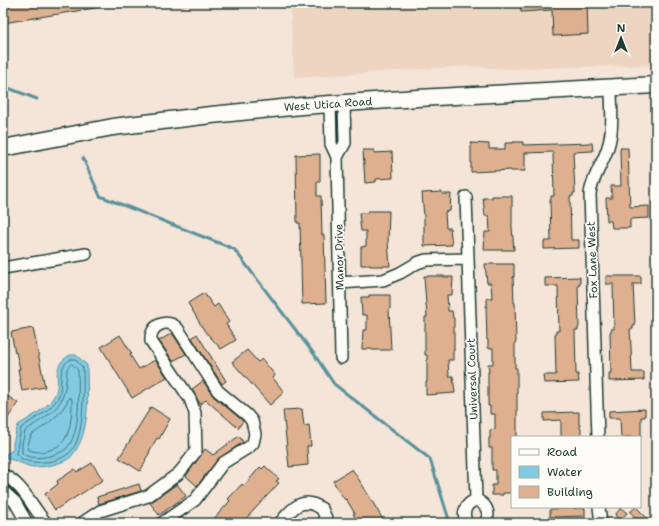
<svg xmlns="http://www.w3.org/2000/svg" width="659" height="526" font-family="'Shantell Sans',sans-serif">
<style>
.built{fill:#eed5c2}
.water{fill:#81cae2;stroke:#5a929c}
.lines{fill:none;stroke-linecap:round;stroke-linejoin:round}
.shore{stroke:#46757a;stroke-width:1}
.stream{stroke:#5a929c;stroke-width:3}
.building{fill:#dfb090;stroke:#1f3d34}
.street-casing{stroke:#1f3d34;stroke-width:14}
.secondary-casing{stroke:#1f3d34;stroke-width:19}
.street{stroke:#fdfcf7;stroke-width:11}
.secondary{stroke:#fdfcf7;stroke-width:16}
.labels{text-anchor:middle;stroke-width:3.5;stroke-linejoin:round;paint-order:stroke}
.street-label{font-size:11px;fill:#1f3d34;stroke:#fdfcf7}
</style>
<rect width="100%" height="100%" fill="#f4e5d8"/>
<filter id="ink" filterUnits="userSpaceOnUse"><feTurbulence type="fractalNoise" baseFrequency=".025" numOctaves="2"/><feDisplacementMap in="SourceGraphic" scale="8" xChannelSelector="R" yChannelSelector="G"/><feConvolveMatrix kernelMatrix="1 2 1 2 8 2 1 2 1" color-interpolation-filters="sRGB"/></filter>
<g filter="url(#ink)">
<!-- built -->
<path class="built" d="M 290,3 L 656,3 L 656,65 L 503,69 L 469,66 L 294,78 Z"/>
<!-- water -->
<path class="water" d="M 70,355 L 76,355 L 87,365 C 87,392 91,426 76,450 C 74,452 73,455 71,457 C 62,464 46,467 35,467 C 25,467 17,459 6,459 L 6,454 L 13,450 L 13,443 L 18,425 C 29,418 45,410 53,398 C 64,382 48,367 70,355 Z"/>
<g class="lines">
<!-- shore -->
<path class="shore" d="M 71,359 L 75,359 L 83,368 C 83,388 86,441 68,454 C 61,459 52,462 44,462 C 34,463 23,462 16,454 L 21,428 C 33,419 47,413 56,401 C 66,387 54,368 71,359 Z
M 72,364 L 78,370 C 78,392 82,432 66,449 C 61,453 51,456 45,457 C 38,458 27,458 22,453 L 22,444 L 25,431 C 56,409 65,409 67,369 Z
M 69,398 L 71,398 L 72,400 C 72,413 71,435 61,444 C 59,446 56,447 53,449 C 45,452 37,453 29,450 L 28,445 L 31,435 C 46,425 62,415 69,398 Z"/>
<!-- stream -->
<path class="stream" d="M 3,86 L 37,99
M 83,158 L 100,196 L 234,249 L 314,354 L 334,384 L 430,459 L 450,523"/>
</g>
<!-- building -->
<path class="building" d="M 4,3 L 101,3 L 101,7 L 3,23 Z
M 520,3 L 587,3 L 588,34 L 553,36 L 552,10 L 521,12 Z
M 513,142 L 523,142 L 523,145 L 592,143 L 593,151 L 573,152 L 575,193 L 573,193 L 573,196 L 570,196 L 571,240 L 579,240 L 579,248 L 544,249 L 544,241 L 551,241 L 550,200 L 551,200 L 551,196 L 554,196 L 553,152 L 525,153 L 525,171 L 511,171 L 511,170 L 471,172 L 471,143 L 489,144 L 489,149 L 505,149 L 505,143 L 513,143 Z
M 620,148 L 628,148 L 630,207 L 649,206 L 649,218 L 630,219 L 630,228 L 612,228 L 611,221 L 607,221 L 606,198 L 612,198 L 611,186 L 621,186 Z
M 363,150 L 374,150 L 374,153 L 392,152 L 393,178 L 376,179 L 376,182 L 365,183 Z
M 320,154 L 320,182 L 317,182 L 317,196 L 321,196 L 322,235 L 324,235 L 326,303 L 302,304 L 300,223 L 297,223 L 296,155 Z
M 442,192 L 442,194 L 451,194 L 450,211 L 445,212 L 446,228 L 450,228 L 452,245 L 424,246 L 424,217 L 422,193 Z
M 492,196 L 512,196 L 512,227 L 514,250 L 484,250 L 485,232 L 490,232 L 489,216 L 485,216 L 483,198 L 492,198 Z
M 368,211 L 389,211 L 388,242 L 390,266 L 370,266 L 370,265 L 361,265 L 361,247 L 366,246 L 366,231 L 361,231 L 359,213 L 368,213 Z
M 485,264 L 514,264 L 514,277 L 513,277 L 514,303 L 515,303 L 516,342 L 515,342 L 515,368 L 517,368 L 517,437 L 512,437 L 512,493 L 503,493 L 503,495 L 492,495 L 492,485 L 496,485 L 496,470 L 492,470 L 492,448 L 489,448 L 489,438 L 490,438 L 490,430 L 495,429 L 495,414 L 490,414 L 490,406 L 488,406 L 488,372 L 489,372 L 488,364 L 493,364 L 493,348 L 488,348 L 488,340 L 487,340 L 486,306 L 487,306 L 487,298 L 492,298 L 491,283 L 487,283 Z
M 424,276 L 444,276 L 444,277 L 453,277 L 452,295 L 447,295 L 448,311 L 452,311 L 453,318 L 454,318 L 454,351 L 453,351 L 453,360 L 448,360 L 449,376 L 453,376 L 455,393 L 426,395 L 426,382 L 427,382 L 427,355 L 425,355 L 425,317 L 427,317 Z
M 606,276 L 641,276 L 641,284 L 633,284 L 635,326 L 633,326 L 633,329 L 630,329 L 631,347 L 632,372 L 644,372 L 644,380 L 609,381 L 609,373 L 611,373 L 610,332 L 611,332 L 611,329 L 614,329 L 613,284 L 606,284 Z
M 580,277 L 580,285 L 578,285 L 579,327 L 578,328 L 578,330 L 575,330 L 576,374 L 578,374 L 579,382 L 544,383 L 543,375 L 556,375 L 555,334 L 556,334 L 556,331 L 559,331 L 558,286 L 545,286 L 545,278 Z
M 204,293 L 214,307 L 218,304 L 229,322 L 226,324 L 236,340 L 221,349 L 204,330 L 188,303 Z
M 369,295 L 390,295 L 390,309 L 389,309 L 391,350 L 372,350 L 371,349 L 362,349 L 363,330 L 367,330 L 367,315 L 362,315 L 361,297 L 369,297 Z
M 33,328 L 45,387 L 22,391 L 18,369 L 20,369 L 16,352 L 15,353 L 11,332 Z
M 172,333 L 186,354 L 173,361 L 159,341 Z
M 197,334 L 226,381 L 222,384 L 192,338 Z
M 120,335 L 132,354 L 130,355 L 139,369 L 155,360 L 167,377 L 132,398 L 101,347 Z
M 247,350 L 258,362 L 262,359 L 275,375 L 273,378 L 284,392 L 270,405 L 232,362 Z
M 203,381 L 213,396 L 243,421 L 238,428 L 206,400 L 200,404 L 192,389 Z
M 3,393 L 18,403 L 3,425 Z
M 151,407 L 170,419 L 159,439 L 157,438 L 149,452 L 150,452 L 145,460 L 146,461 L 140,471 L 119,458 Z
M 302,409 L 304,426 L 309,425 L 311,446 L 307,446 L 308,465 L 289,467 L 283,410 Z
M 645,409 L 645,417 L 641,417 L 641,437 L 621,437 L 620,418 L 609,418 L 609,411 Z
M 579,412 L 579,425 L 580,425 L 580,428 L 581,428 L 581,437 L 561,437 L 561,420 L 544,421 L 544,413 Z
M 239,436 L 243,442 L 218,459 L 197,486 L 186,476 L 205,449 L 213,455 Z
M 92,463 L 103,480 L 55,510 L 45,494 L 58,484 L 57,481 L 75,469 L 77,472 Z
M 265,466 L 279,479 L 276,481 L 279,483 L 242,523 L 210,523 L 230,501 L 228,499 L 242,484 L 244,486 L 260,467 L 262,469 Z
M 352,469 L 363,486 L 385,523 L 359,523 L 353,514 L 355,514 L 348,502 L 346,499 L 345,500 L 340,493 L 333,481 Z
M 139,484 L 141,491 L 99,504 L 97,497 Z
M 177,484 L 186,496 L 159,515 L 150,503 Z
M 636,507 L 652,523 L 642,523 L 630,512 Z
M 585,508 L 585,516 L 550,517 L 550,509 Z
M 621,508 L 627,513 L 620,520 L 615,515 Z"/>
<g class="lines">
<!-- street casing -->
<g class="street-casing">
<path id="street" d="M 330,104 L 331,144 L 337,157 L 345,143 L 344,103
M 337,157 L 341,358
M 466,197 L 476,500
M 3,268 L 86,254
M 340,283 L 383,280 L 400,273 L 417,263 L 426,260 L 468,259
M 598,437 L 590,194 C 592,177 603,164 608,147 C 614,128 611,107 611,88
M 3,475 C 23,484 32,507 46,523
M 3,491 L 15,502 L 27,523
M 599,507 L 601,523
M 82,523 L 100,511 L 148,496 L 178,474 L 184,467 L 196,451 L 195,413 L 190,399 L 151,341 C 149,325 168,317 178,329 L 218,391 L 247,415 L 252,421 L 255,434 L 253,443 L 249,447 L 223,463 L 195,500 L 162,523
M 280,523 C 292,508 303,495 322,509 L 328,523
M 467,523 C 461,513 466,503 476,500 C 487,504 491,514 485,523"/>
</g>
<!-- secondary casing -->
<g class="secondary-casing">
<path id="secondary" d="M 3,148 L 113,127 L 211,115 L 302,106 L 418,98 L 656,85"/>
</g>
<!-- street -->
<use href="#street" class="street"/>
<!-- secondary -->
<use href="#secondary" class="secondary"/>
</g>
</g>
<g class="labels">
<!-- street labels -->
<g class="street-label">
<text transform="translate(328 104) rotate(-4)" y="4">West Utica Road</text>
<text transform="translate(339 257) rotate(-91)" y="4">Manor Drive</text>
<text transform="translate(592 260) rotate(-92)" y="4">Fox Lane West</text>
<text transform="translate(472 379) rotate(-92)" y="4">Universal Court</text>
</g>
</g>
<!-- margin -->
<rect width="659" height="526" fill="none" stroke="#fdfcf7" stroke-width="16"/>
<rect x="8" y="8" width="643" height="510" fill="none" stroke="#1f3d34" stroke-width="1.5" filter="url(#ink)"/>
<!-- legend -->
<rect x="511" y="436" width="130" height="72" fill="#fdfcf7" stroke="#a4b0a9"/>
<rect x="519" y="449" width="20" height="6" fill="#fdfcf7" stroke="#a4b0a9"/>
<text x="547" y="456" font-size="12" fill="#1f3d34">Road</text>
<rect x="519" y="466" width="20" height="12" fill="#81cae2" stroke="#a4b0a9"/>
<text x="547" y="476" font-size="12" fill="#1f3d34">Water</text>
<rect x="519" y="486" width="20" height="12" fill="#dfb090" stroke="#a4b0a9"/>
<text x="547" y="496" font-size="12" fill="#1f3d34">Building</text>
<!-- north arrow -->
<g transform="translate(621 38)" stroke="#fdfcf7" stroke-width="3" paint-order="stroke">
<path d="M0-3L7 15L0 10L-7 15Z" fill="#1f3d34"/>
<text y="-6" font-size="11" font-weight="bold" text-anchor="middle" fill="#1f3d34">N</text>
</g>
</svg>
